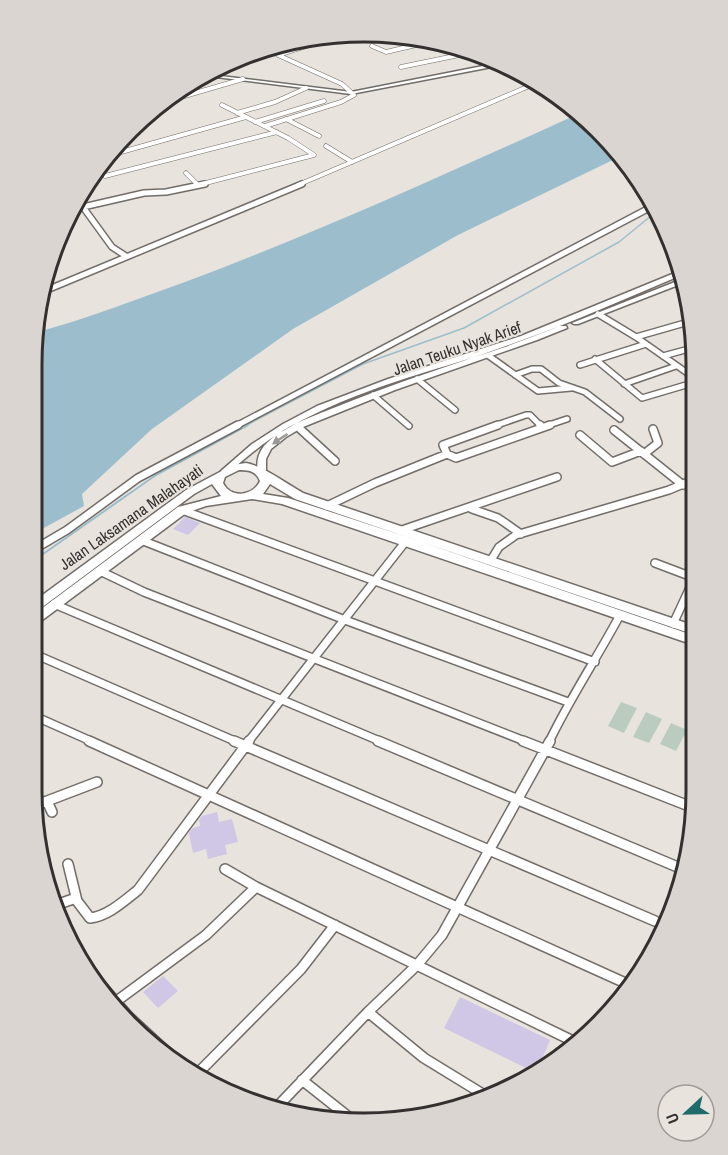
<svg xmlns="http://www.w3.org/2000/svg" width="728" height="1155" font-family="'Archivo Narrow',sans-serif">
<style>
.green{fill:#baccc0}
.water{fill:#9cbecc}
.lines{fill:none;stroke-linecap:round;stroke-linejoin:round}
.stream-far1{stroke:#9cbecc;stroke-width:1.5}
.stream{stroke:#9cbecc;stroke-width:2}
.building{fill:#cfc7e5}
.minor-far3-casing{stroke:#726d69;stroke-width:5}
.minor-far2-casing{stroke:#726d69;stroke-width:8}
.minor-far1-casing{stroke:#726d69;stroke-width:10}
.minor-casing{stroke:#726d69;stroke-width:12}
.tertiary-casing{stroke:#726d69;stroke-width:3}
.secondary-casing{stroke:#726d69;stroke-width:3}
.trunk-casing{stroke:#726d69;stroke-width:3}
.minor-far3{stroke:#fff;stroke-width:4}
.minor-far2{stroke:#fff;stroke-width:5}
.minor-far1{stroke:#fff;stroke-width:7}
.minor{stroke:#fff;stroke-width:9}
.tertiary{fill:#fff;fill-rule:evenodd}
.secondary{fill:#fff;fill-rule:evenodd}
.trunk{fill:#fff;fill-rule:evenodd}
.oneway{fill:#999897}
.labels{text-anchor:middle;stroke-width:4.5;stroke-linejoin:round;paint-order:stroke}
.street-label{font-size:16px;fill:#33302f;stroke:#e9e3de}
.rim{fill:none;stroke:#33302f;stroke-width:3}
</style>
<rect width="100%" height="100%" fill="#e9e3de"/>
<!-- green -->
<path class="green" d="M 621,702 L 637,708 L 624,733 L 608,726 Z
M 646,712 L 662,719 L 649,743 L 633,737 Z
M 671,723 L 687,730 L 676,751 L 660,744 Z"/>
<!-- water -->
<path class="water" d="M 578,114 L 617,158 L 458,235 L 293,329 L 152,429 L 82,494 L 84,506 L 33,534 L 34,333 C 86,319 135,300 185,282 C 319,232 448,173 578,114 Z"/>
<g class="lines">
<!-- stream-far1 -->
<path class="stream-far1" d="M 245,426 L 363,364 L 464,328 L 619,242 L 657,211"/>
<!-- stream -->
<path class="stream" d="M 33,561 L 156,475 L 248,425"/>
</g>
<!-- building -->
<path class="building" d="M 185,517 L 200,523 L 188,535 L 173,529 Z
M 217,812 L 219,822 L 232,819 L 238,842 L 225,845 L 227,854 L 208,859 L 206,849 L 193,853 L 189,833 L 193,828 L 200,826 L 199,820 L 202,816 Z
M 163,976 L 178,991 L 158,1008 L 143,992 Z
M 460,997 L 550,1040 L 536,1073 L 444,1028 Z"/>
<g class="lines">
<!-- minor-far3 casing -->
<g class="minor-far3-casing">
<path id="minor-far3" d="M 372,46 L 386,52 L 429,42
M 401,67 L 464,54 L 488,66
M 171,100 L 243,79
M 237,113 L 275,102 L 306,88
M 286,119 L 319,136
M 255,122 L 324,101
M 265,126 L 341,102 L 354,95 L 342,84 L 278,55 L 309,45
M 326,146 L 352,162
M 107,156 L 246,117
M 186,173 L 198,185
M 105,176 L 277,132
M 198,185 L 314,155 L 288,138 L 222,105
M 298,185 L 534,84"/>
</g>
<!-- minor-far2 casing -->
<g class="minor-far2-casing">
<path id="minor-far2" d="M 126,256 L 112,247 L 83,207 L 144,193 L 166,192 L 205,184
M 676,284 L 687,290
M 42,292 L 302,184
M 598,314 L 636,337 L 696,379
M 636,337 L 692,321
M 489,356 L 538,391 L 571,388
M 663,356 L 696,347
M 595,359 L 642,398 L 696,382
M 580,365 L 646,344
M 515,375 L 532,369 L 541,369 L 559,383 L 585,392 L 620,419
M 417,379 L 455,410
M 624,384 L 676,366
M 373,395 L 409,426
M 236,426 L 655,205
M 494,426 L 526,415 L 530,415 L 541,426
M 546,426 L 567,419"/>
</g>
<!-- minor-far1 casing -->
<g class="minor-far1-casing">
<path id="minor-far1" d="M 540,425 L 542,427
M 298,427 L 335,461
M 614,430 L 683,485
M 580,435 L 612,462 L 641,451
M 447,454 L 443,445 L 498,425
M 644,454 L 658,443 L 653,429
M 327,506 L 375,483 L 447,454 L 456,458 L 550,425
M 472,509 L 498,518 L 521,534
M 182,510 L 595,662
M 402,530 L 557,477
M 141,540 L 345,620 L 568,702
M 33,550 L 67,530 L 138,478 L 238,425
M 491,560 L 499,547 L 516,535 L 669,490 L 695,479
M 655,563 L 692,577 L 693,581 L 673,624
M 100,571 L 144,592 L 527,742
M 54,604 L 382,742
M 32,653 L 237,742
M 32,715 L 93,742
M 248,742 L 406,541
M 549,742 C 570,698 597,658 620,615"/>
</g>
<!-- minor casing -->
<g class="minor-casing">
<path id="minor" d="M 89,741 L 632,986
M 234,741 L 655,921
M 378,741 L 680,868
M 523,741 L 694,808
M 47,801 L 52,812
M 34,806 L 97,782
M 68,864 L 77,901 L 90,918 C 108,916 124,901 138,890 L 249,741
M 225,869 L 256,887 L 575,1042
M 53,906 L 76,898
M 81,962 L 128,1016 L 181,1065
M 114,1003 L 206,935 L 256,887
M 368,1012 L 424,1058 L 486,1096
M 197,1074 L 301,969 L 335,925
M 302,1080 L 355,1122
M 275,1109 L 368,1012 L 417,965 L 442,935 L 550,741"/>
</g>
<!-- tertiary casing -->
<g class="tertiary-casing">
<path id="tertiary" d="M 493,64 L 497,66 L 351,94 L 200,75 L 204,74 L 351,92 Z"/>
</g>
<!-- secondary casing -->
<g class="secondary-casing">
<path id="secondary" d="M 682,270 L 684,274 C 624,299 564,326 502,348 C 431,372 356,389 290,427 C 267,439 248,456 228,473 L 222,473 L 221,471 L 252,444 L 283,424 L 317,406 L 388,379 L 521,336 Z
M 685,278 L 686,282 L 578,324 L 574,324 L 572,323 Z
M 560,326 L 566,326 L 567,328 L 537,340 L 395,390 L 303,427 L 286,437 L 271,449 L 266,459 L 266,472 L 262,475 L 258,472 C 256,462 258,454 264,446 C 282,426 312,417 336,407 C 410,377 486,355 560,326 Z"/>
</g>
<!-- trunk casing -->
<g class="trunk-casing">
<path id="trunk" d="M 246,463 C 263,466 287,484 303,493 L 695,626 L 695,635 L 295,499 L 270,484 L 263,494 L 288,498 L 410,538 L 695,636 L 694,645 L 282,504 L 252,499 L 206,506 L 186,513 L 37,624 L 32,625 L 33,615 L 178,507 L 221,496 L 212,484 L 194,494 L 37,611 L 33,612 L 33,602 L 186,490 L 233,465 ZM 239,470 C 249,470 256,471 260,481 C 253,496 231,499 223,483 L 225,477 Z"/>
</g>
<!-- minor-far3 -->
<use href="#minor-far3" class="minor-far3"/>
<!-- minor-far2 -->
<use href="#minor-far2" class="minor-far2"/>
<!-- minor-far1 -->
<use href="#minor-far1" class="minor-far1"/>
<!-- minor -->
<use href="#minor" class="minor"/>
<!-- tertiary -->
<use href="#tertiary" class="tertiary"/>
<!-- secondary -->
<use href="#secondary" class="secondary"/>
<!-- trunk -->
<use href="#trunk" class="trunk"/>
</g>
<!-- one-way arrows -->
<defs><path id="oneway-solid" d="M-6-.8H1V-3.2L6.5 0L1 3.2V.8H-6Z" transform="scale(1.5)"/></defs>
<use class="oneway" href="#oneway-solid" transform="translate(280 439) rotate(146)"/>
<g class="labels">
<!-- street labels -->
<g class="street-label">
<text transform="translate(457 348) rotate(-19)" y="6">Jalan Teuku Nyak Arief</text>
<text transform="translate(131 517) rotate(-35)" y="6">Jalan Laksamana Malahayati</text>
</g>
</g>
<!-- crop -->
<path d="M0 0H728V1155H0ZM364 42H364A322 322 0 0 1 686 364V791A322 322 0 0 1 364 1113H364A322 322 0 0 1 42 791V364A322 322 0 0 1 364 42Z" fill="#dad5d0" fill-rule="evenodd"/>
<path class="rim" d="M364 42H364A322 322 0 0 1 686 364V791A322 322 0 0 1 364 1113H364A322 322 0 0 1 42 791V364A322 322 0 0 1 364 42Z"/>
<!-- north arrow -->
<g transform="translate(686 1113) rotate(248)"><circle r="28" fill="#e9e3de" stroke="#a09b98" stroke-width="1.5"/>
<path d="M0-4.5L10 22L0 15L-10 22Z" fill="#1f6b6b"/>
<text y="-9" font-size="16" font-weight="bold" text-anchor="middle" fill="#33302f">U</text>
</g>
</svg>
